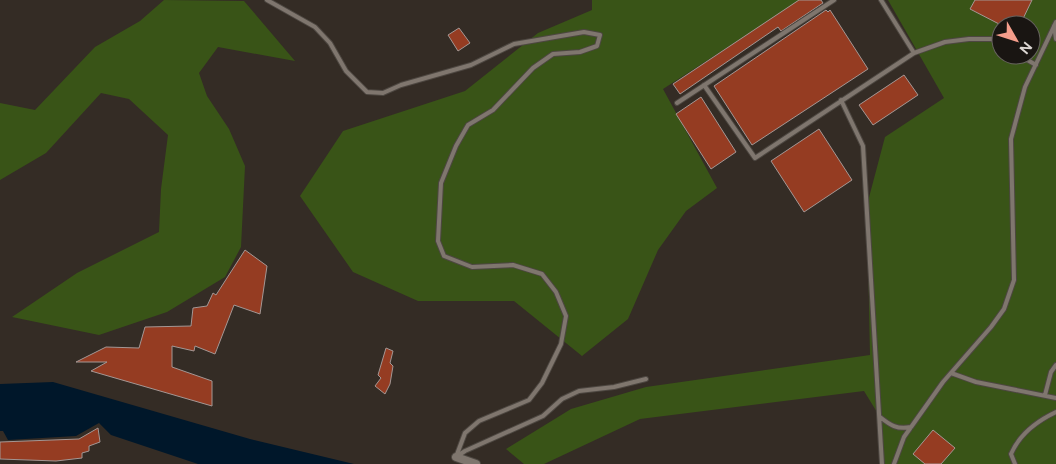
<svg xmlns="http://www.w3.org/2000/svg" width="1056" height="464" font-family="Figtree,sans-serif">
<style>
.green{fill:#395417;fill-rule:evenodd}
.water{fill:#00172a}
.building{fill:#953c22;stroke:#a49794}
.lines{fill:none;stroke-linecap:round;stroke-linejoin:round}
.service-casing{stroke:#4d4741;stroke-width:6}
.minor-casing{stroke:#4d4741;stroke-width:10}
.service{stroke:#7f766e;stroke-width:4}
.minor{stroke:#7f766e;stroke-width:8}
</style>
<rect width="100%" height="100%" fill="#342c25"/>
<!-- green -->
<path class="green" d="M 164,0 L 244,1 L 295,61 L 218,47 L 199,73 L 207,96 L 229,129 L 245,166 L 241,247 L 225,277 L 167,312 L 99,335 L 12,317 L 77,273 L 159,232 L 161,189 L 168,135 L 129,99 L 101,93 L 46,153 L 0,180 L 0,103 L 35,110 L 95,47 L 140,21 Z
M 592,0 L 801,0 L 663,89 L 717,188 L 686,211 L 658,250 L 628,319 L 582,356 L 514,301 L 418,301 L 353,272 L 300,196 L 343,131 L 465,91 L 538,33 L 592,10 Z
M 888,0 L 1056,0 L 1056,464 L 882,464 L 880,417 L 864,391 L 640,419 L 544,464 L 524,464 L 506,449 L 571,409 L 646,387 L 870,355 L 867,205 L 885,137 L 944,98 ZM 1001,25 L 1031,25 L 1031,55 L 1001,55 Z"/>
<!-- water -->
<path class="water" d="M 53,382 L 250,439 L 354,464 L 198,464 L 111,435 L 99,423 L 76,436 L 8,440 L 3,431 L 0,431 L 0,384 Z"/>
<!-- building -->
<path class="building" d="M 799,0 L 821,0 L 823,3 L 781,31 L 778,27 L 680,94 L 673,84 Z
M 975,0 L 1032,0 L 1020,25 L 1001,25 L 970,9 Z
M 826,10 L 828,12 L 830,10 L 868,69 L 752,145 L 714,86 Z
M 459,28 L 470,43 L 458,51 L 448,35 Z
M 904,75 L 918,95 L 873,125 L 859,105 Z
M 701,97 L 736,152 L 711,169 L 676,114 Z
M 819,129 L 852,180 L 804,212 L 771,161 Z
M 245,250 L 267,266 L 260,314 L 234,305 L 215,354 L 195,346 L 194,351 L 172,346 L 172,367 L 212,381 L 212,406 L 91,371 L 107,362 L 76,362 L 106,347 L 139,348 L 145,327 L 191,326 L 193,308 L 207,306 L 213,293 L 216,295 Z
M 386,348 L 393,351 L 390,363 L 393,366 L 390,384 L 385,394 L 375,386 L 381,378 L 378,375 Z
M 98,428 L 100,442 L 89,446 L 89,451 L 82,453 L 82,458 L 56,461 L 0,459 L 0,442 L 79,439 Z
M 933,430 L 955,448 L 941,464 L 925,464 L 913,454 Z"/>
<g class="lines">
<!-- service casing -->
<g class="service-casing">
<path id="service" d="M 267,0 L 315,27 L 330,43 L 346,71 L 367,92 L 383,93 L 401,85 L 471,65 L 514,44 L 584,32 L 600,35 L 597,46 L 580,52 L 553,54 L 533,68 L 493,110 L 468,125 L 456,146 L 441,183 L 438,241 L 444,256 L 472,267 L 513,265 L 542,274 L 556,292 L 566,316 L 561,344 L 542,383 L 529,400 L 479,421 L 465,433 L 456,457
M 881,0 L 914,53
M 1054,26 L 1056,39
M 1019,55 L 1036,65
M 704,85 L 755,158 L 914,53 L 945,42 L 969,39 L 992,39 L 1001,45
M 841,100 L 863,146 L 882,464
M 677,103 L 834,0
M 951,373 L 976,382 L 1056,398
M 1045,395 L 1051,372 L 1056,365
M 880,417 C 890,425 897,430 911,427
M 456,457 L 465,451 L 543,416 L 562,399 L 579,391 L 614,387 L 646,379
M 894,464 L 904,437 L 943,382 L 991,327 L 1004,309 L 1014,280 L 1011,139 L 1025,87 L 1056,22
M 1015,464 L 1011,454 C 1020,433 1037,421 1056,412"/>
</g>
<!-- minor casing -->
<g class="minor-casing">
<path id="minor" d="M 456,457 L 476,464"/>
</g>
<!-- service -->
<use href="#service" class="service"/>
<!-- minor -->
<use href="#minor" class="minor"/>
</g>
<!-- north arrow -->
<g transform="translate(1016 40) rotate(129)"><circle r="24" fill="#191512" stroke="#67635f"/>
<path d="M0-4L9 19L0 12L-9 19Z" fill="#f49d8b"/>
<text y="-8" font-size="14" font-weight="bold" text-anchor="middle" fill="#dcd7d3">N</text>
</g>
</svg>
